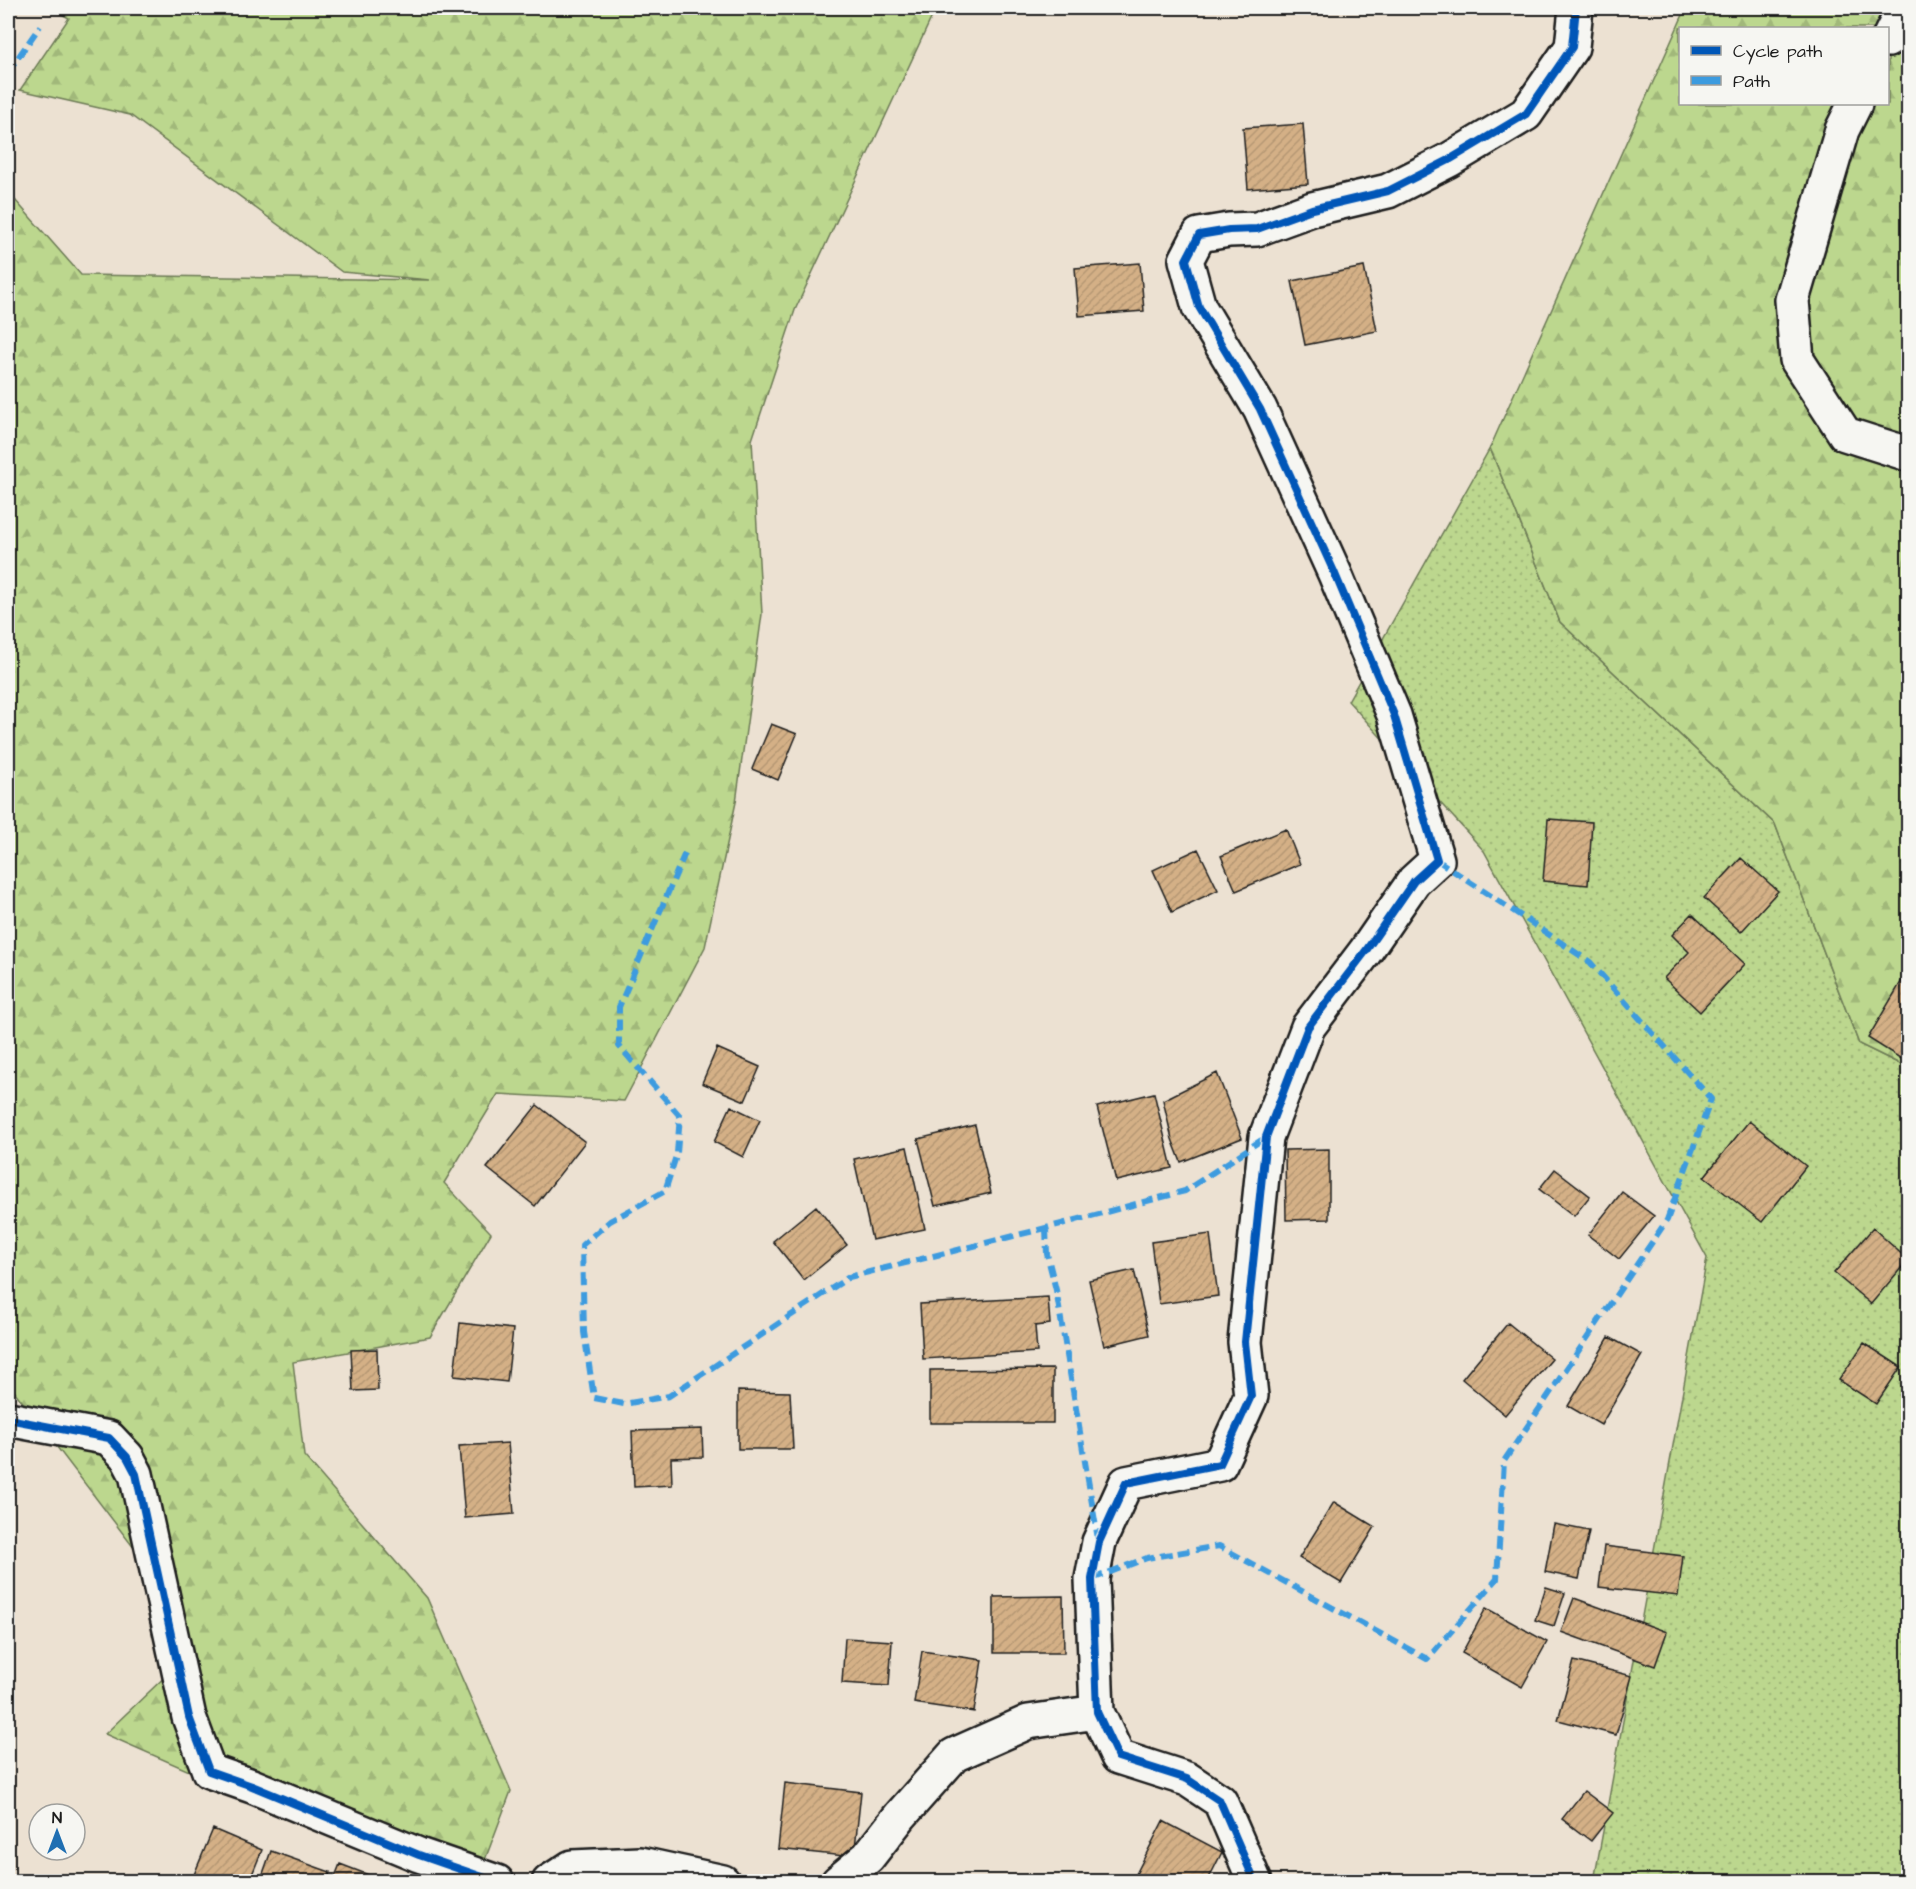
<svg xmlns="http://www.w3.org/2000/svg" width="1916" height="1889" font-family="'Architects Daughter',sans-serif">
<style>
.green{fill:url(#green-dots);stroke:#6c7a55;stroke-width:1.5}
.forest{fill:url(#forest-firs);stroke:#6c7a55;stroke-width:1.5;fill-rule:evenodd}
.building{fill:url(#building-hatch);stroke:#1c1c1c;stroke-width:1.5}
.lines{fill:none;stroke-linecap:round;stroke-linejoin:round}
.street-casing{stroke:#1c1c1c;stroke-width:38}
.street{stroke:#f6f6f2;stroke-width:33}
.quiet{stroke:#3c9bdf;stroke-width:6;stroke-dasharray:12 6;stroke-linecap:butt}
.cycleway-casing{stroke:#f6f6f2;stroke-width:11}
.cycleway{stroke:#0057b8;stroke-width:8}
</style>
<defs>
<pattern id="green-dots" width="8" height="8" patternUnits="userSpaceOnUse" patternTransform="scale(1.5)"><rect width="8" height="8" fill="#bcd78e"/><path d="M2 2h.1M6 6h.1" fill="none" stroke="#a1b87a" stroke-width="1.8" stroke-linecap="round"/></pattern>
<pattern id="forest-firs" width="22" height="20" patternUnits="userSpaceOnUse" patternTransform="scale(1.5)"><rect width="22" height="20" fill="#bcd78e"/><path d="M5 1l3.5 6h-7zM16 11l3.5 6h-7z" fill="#a1b87a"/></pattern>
<pattern id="building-hatch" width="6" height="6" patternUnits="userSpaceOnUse" patternTransform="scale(1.5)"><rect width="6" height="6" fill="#d4b086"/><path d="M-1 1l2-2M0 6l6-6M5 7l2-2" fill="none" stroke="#b59773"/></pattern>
</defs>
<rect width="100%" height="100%" fill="#ece1d2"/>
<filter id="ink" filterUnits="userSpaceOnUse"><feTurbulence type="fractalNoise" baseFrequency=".0167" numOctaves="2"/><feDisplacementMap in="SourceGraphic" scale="12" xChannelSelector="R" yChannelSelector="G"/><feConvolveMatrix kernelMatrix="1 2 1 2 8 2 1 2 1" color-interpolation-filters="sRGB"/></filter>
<g filter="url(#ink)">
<!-- green -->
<path class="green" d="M 1490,448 L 1560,622 L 1775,824 L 1859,1044 L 1908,1068 L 1908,1881 L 1594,1881 L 1707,1258 L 1484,851 L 1348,701 Z"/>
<!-- forest -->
<path class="forest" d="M 50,8 L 936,8 L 795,310 L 752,440 L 762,614 L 736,802 L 705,947 L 624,1101 L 498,1094 L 444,1183 L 491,1233 L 430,1337 L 293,1362 L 304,1456 L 427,1598 L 511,1791 L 477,1881 L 440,1881 L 105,1734 L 173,1669 L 144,1561 L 8,1383 L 8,192 L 81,275 L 430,280 L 342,272 L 130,115 L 20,90 L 69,18 Z
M 1686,8 L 1908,8 L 1908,1068 L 1859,1044 L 1775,824 L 1560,622 L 1490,448 ZM 1680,28 L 1888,28 L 1888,104 L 1680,104 Z"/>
<!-- building -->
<path class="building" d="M 1303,124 L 1308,184 L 1248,189 L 1243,128 Z
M 1140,263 L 1144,311 L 1079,316 L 1075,268 Z
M 1364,267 L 1377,331 L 1305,345 L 1292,281 Z
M 771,724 L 797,734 L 778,780 L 752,769 Z
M 1548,819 L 1592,822 L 1588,885 L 1543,881 Z
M 1286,829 L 1300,864 L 1236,891 L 1221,856 Z
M 1198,849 L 1218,890 L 1172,912 L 1153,870 Z
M 1741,858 L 1778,891 L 1741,932 L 1704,898 Z
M 1692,914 L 1745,964 L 1700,1012 L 1664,978 L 1689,952 L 1672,935 Z
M 1904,977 L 1908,980 L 1908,1051 L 1903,1060 L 1868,1038 Z
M 717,1048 L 760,1067 L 745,1101 L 702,1083 Z
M 1217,1073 L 1242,1138 L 1181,1162 L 1172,1139 L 1163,1100 Z
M 1154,1093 L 1172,1168 L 1116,1181 L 1097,1107 Z
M 537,1105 L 585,1142 L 535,1206 L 487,1168 Z
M 731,1106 L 760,1120 L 743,1157 L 714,1142 Z
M 1749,1121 L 1806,1166 L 1762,1222 L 1704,1177 Z
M 975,1125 L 991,1193 L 935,1206 L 918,1139 Z
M 907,1147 L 925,1229 L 872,1240 L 854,1159 Z
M 1329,1149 L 1329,1219 L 1286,1220 L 1285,1150 Z
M 1555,1169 L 1590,1196 L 1574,1216 L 1539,1189 Z
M 1622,1192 L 1654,1216 L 1619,1259 L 1588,1235 Z
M 816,1206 L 847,1245 L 804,1280 L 773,1241 Z
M 1873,1228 L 1908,1260 L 1871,1304 L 1834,1273 Z
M 1210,1234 L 1218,1296 L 1159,1304 L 1151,1242 Z
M 1134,1270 L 1149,1335 L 1104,1346 L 1089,1280 Z
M 1048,1297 L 1050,1324 L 1035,1326 L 1037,1352 L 923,1359 L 920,1304 Z
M 460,1323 L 513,1329 L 507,1382 L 454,1376 Z
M 1508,1323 L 1552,1359 L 1505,1415 L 1462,1379 Z
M 1609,1337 L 1642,1355 L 1601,1425 L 1568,1406 Z
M 1864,1343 L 1901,1367 L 1876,1404 L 1839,1380 Z
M 377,1349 L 378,1390 L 353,1391 L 351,1350 Z
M 1053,1369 L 1053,1423 L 930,1423 L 930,1370 Z
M 738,1391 L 790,1392 L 793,1449 L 738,1449 Z
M 702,1429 L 703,1457 L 671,1458 L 672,1485 L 634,1487 L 632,1431 Z
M 508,1443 L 514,1514 L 465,1518 L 459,1446 Z
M 1334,1502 L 1375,1527 L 1341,1583 L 1299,1558 Z
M 1554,1524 L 1589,1531 L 1579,1579 L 1545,1572 Z
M 1604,1546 L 1683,1556 L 1678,1596 L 1599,1587 Z
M 1546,1587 L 1565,1593 L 1554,1626 L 1535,1620 Z
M 1063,1596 L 1064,1653 L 994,1653 L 994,1597 Z
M 1574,1598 L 1667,1632 L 1655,1666 L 1561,1632 Z
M 1486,1608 L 1547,1642 L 1522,1687 L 1462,1653 Z
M 845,1638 L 892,1641 L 889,1686 L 842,1683 Z
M 922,1651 L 982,1660 L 974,1712 L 914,1703 Z
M 1574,1661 L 1632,1676 L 1616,1735 L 1558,1720 Z
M 785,1783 L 861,1792 L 854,1857 L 778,1849 Z
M 1584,1791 L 1613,1813 L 1591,1841 L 1562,1819 Z
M 1163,1821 L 1222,1852 L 1207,1882 L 1132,1882 Z
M 213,1829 L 262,1850 L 249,1882 L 191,1882 Z
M 271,1851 L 330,1872 L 327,1882 L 260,1882 Z
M 340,1864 L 387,1882 L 333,1882 Z"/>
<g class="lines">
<!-- street casing -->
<g class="street-casing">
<path id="street" d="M 1888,40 L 1904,8
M 1855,104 L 1842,130 L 1792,300 L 1797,360 L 1845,434 L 1908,454
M 8,1419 L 109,1438 L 127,1457 L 136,1474 L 189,1717 L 209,1771 L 252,1786 L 419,1855 L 497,1882
M 549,1882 L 572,1867 L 640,1864 L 723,1882
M 838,1882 L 868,1857 L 900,1816 L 954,1755 L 1028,1722 L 1097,1712
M 1255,1882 L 1220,1801 L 1187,1779 L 1118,1757 L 1097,1712 L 1092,1579 L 1099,1542 L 1126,1483 L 1220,1464 L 1251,1396 L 1245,1342 L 1266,1137 L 1308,1027 L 1365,952 L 1414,881 L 1437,860 L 1394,715 L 1335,574 L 1260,409 L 1199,307 L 1186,260 L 1199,235 L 1229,230 L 1257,229 L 1312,209 L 1388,191 L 1449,160 L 1526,114 L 1572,47 L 1576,8"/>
</g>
<!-- street -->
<use href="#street" class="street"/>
<!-- quiet -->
<path class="quiet" d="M 8,72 L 40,26
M 685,853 L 619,1007 L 619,1046 L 680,1116 L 677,1153 L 665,1191 L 610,1221 L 582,1245 L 584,1332 L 594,1398 L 624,1404 L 669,1396 L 849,1277 L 1046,1228 L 1185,1191 L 1266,1137
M 1046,1228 L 1047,1254 L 1056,1290 L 1098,1539
M 1092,1579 L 1147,1558 L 1219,1546 L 1427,1659 L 1497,1579 L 1504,1461 L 1667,1220 L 1711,1099 L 1590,962 L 1437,860"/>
<!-- cycleway casing -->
<g class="cycleway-casing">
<path id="cycleway" d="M 8,1419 L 109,1438 L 127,1457 L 136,1474 L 189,1717 L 209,1771 L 252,1786 L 419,1855 L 497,1882
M 1255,1882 L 1220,1801 L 1187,1779 L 1118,1757 L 1097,1712 L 1092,1579 L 1099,1542 L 1126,1483 L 1220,1464 L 1251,1396 L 1245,1342 L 1266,1137 L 1308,1027 L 1365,952 L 1414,881 L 1437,860 L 1394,715 L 1335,574 L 1260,409 L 1199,307 L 1186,260 L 1199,235 L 1229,230 L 1257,229 L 1312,209 L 1388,191 L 1449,160 L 1526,114 L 1572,47 L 1576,8"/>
</g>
<!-- cycleway -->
<use href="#cycleway" class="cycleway"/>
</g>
</g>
<!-- margin -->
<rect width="1916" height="1889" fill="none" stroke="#f6f6f2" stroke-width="30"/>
<rect x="15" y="15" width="1886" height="1859" fill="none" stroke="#1c1c1c" stroke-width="2" filter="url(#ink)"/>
<!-- legend -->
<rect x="1679" y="27" width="210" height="78" fill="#f6f6f2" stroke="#9f9f9c" stroke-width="1.5"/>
<rect x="1691" y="46" width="30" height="9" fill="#0057b8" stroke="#9f9f9c" stroke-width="1.5"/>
<text x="1733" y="57" font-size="18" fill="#1c1c1c">Cycle path</text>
<rect x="1691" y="76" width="30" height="9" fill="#3c9bdf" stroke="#9f9f9c" stroke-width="1.5"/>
<text x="1733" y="87" font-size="18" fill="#1c1c1c">Path</text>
<!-- north arrow -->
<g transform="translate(57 1832)"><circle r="28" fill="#f6f6f2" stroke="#9f9f9c" stroke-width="1.5"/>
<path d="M0-4.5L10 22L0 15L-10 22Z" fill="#1f6fb2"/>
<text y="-9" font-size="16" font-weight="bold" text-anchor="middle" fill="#1c1c1c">N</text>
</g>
</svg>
